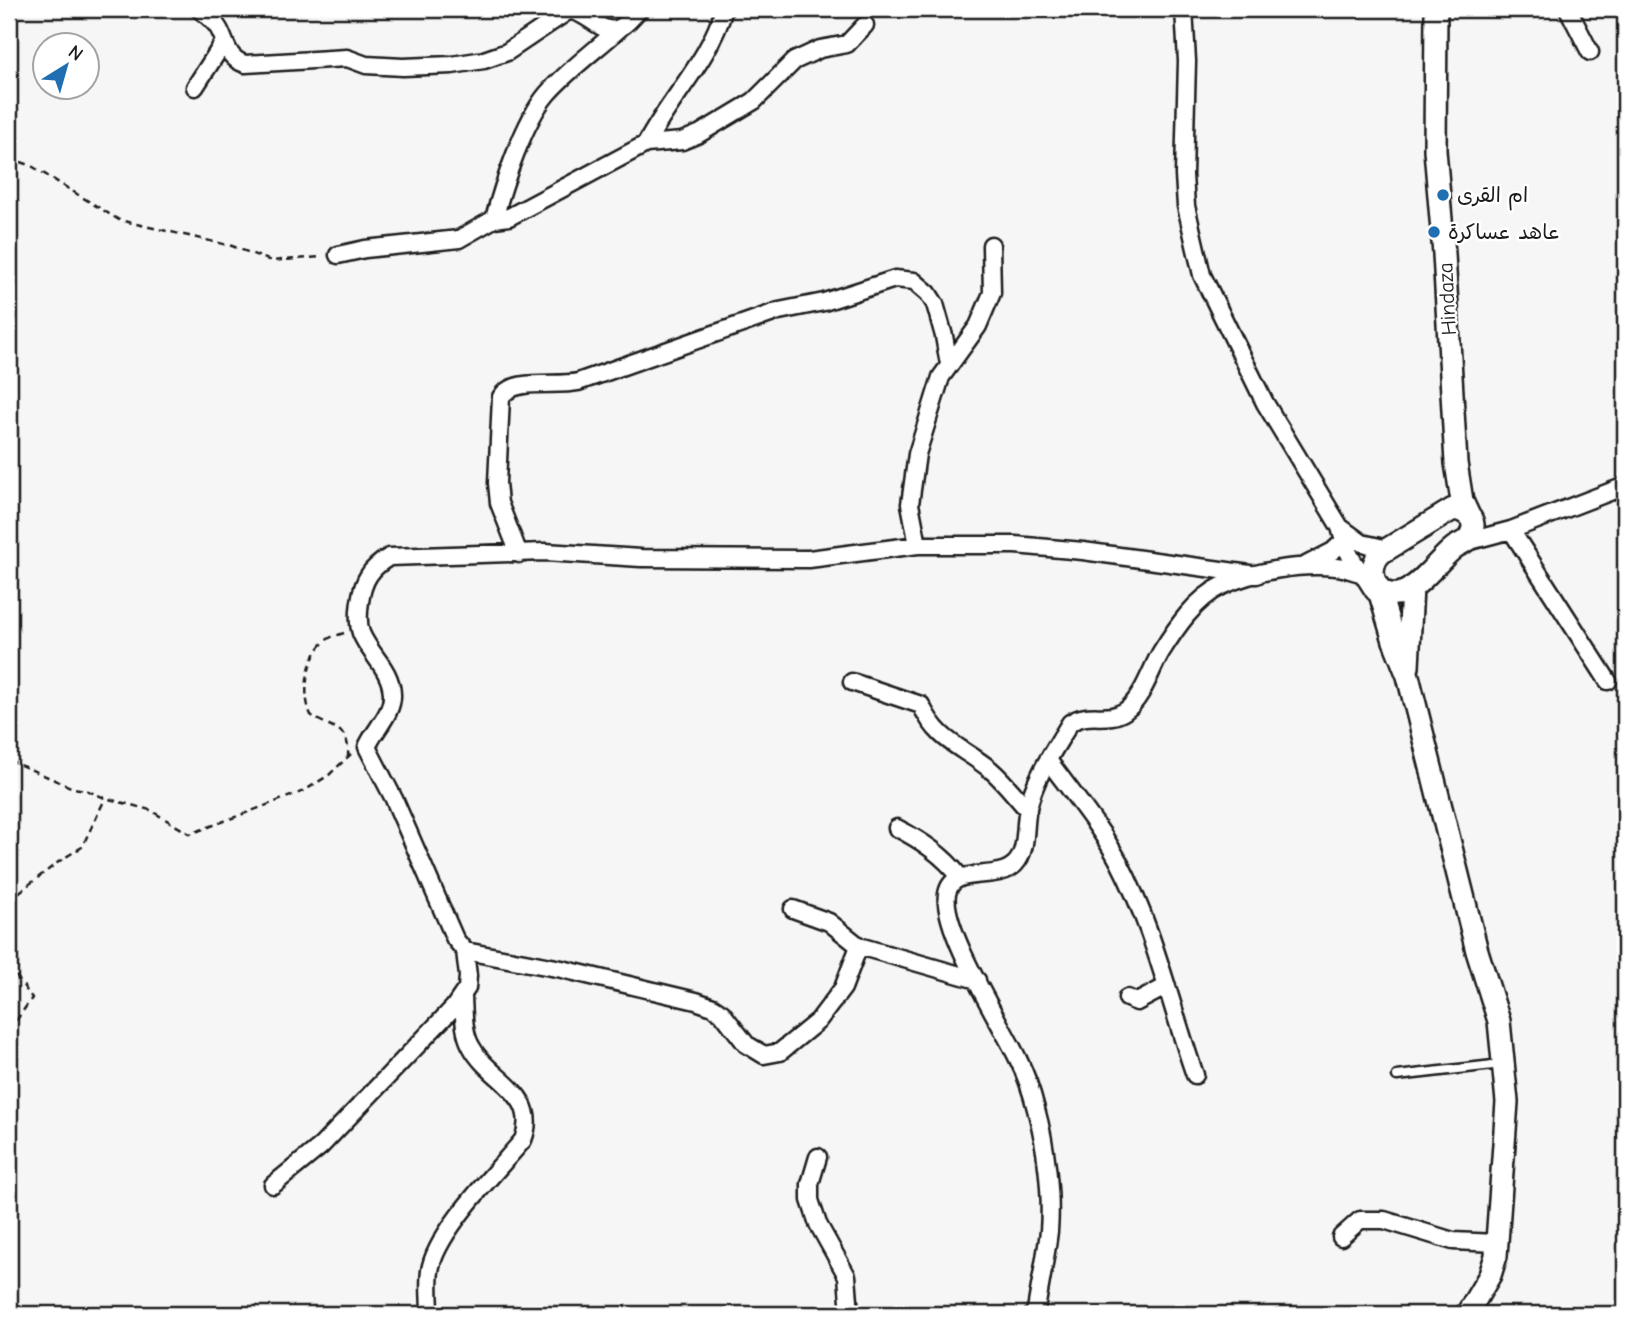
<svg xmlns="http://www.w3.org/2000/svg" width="1634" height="1323" font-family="'Comic Neue','Playpen Sans Arabic',sans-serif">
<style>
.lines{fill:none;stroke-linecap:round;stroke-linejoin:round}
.lane-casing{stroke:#1c1c1c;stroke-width:13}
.street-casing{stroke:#1c1c1c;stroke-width:21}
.secondary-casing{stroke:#1c1c1c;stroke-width:26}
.path{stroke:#1c1c1c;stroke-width:2.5;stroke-dasharray:7 5;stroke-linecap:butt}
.lane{stroke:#fff;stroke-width:8}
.street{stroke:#fff;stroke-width:16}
.secondary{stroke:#fff;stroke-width:21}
.poi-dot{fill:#1f6fb2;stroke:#fff;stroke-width:2.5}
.labels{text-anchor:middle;stroke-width:5;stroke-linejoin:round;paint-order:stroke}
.poi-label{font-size:21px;fill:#1c1c1c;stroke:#fff;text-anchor:start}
.street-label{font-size:21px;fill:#1c1c1c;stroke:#fff}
</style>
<rect width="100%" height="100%" fill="#f6f6f6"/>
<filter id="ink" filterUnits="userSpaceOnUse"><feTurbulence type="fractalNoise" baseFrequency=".0143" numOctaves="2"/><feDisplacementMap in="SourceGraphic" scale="14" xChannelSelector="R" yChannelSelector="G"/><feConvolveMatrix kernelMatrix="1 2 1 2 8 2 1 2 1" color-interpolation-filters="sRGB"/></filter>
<g filter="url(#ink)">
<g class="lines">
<!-- lane casing -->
<g class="lane-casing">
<path id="lane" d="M 1397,1076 L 1502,1064"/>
</g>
<!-- street casing -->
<g class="street-casing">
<path id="street" d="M 199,9 C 207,15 214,20 219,29 C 227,44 227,58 245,64 L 347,58 L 366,65 L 403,67 L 452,65 L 484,60 L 507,52 L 568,11 C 586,9 600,36 619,28 C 627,25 634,14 640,9
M 1184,9 L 1187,61 L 1184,175 L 1186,206 L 1202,275 L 1265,403 L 1340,527 L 1362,543 L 1388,549
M 1568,9 L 1590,52
M 195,87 L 224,42
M 646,144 C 670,98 710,59 724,9
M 494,219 C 503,185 524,121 547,94 C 568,70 596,50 620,28
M 338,255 L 365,249 L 459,239 L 494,219 L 509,217 L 646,144 L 682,141 L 699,134 L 754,101 L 794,61 L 820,49 L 847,44 L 865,25
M 1340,527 C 1345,546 1350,560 1363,574
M 1511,530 L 1608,681
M 1466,542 L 1511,530 L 1625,486
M 918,545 L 910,504 L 917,454 L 941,377 L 978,326 L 992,293 L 991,245
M 519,554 L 499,503 L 497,483 L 501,397 C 514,377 555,387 578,382 L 779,311 L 824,302 L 895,279 L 914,281 L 928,293 L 935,304 L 944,336 L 949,364
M 1306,565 L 1333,551 L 1347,538 L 1351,538
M 852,682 L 921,705 C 939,743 960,745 991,770 C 1004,781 1016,797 1028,810
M 1048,760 C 1072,793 1100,826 1119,862 C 1154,929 1170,1004 1195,1075
M 897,828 C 922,841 943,855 960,877
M 793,909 L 829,922 L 859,946
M 465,951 L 562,969 L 696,1001 L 713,1007 L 722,1013 L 746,1044 L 764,1055 L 780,1052 L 818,1021 L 843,988 L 859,946 L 977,980
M 1127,998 L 1137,1002 L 1167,986
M 818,1157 L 810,1184 L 810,1200 L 818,1224 L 847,1276 L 850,1314
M 273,1185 L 321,1146 L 454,1007 L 467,988 L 468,976 L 465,951 L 455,939 L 394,799 L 367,747 C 374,730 393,714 392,694 C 391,669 370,655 361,633 C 356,618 360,588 369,575 C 374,567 381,562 389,557 L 545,552 L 641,558 L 809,559 L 918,545 L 1015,545 L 1083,551 L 1257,575
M 1341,1237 L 1360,1220 L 1384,1220 L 1453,1241 L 1497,1243
M 430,1314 C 430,1300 428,1285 430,1271 C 435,1233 497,1171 523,1140 C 541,1093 489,1081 471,1046 C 463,1032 464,1013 463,997
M 1033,1314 L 1036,1310 C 1040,1284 1046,1257 1049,1231 C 1052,1194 1046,1145 1036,1109 C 1032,1093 1026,1075 1018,1059 C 1002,1025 941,929 947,894 C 952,864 996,883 1015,864 C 1028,851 1024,825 1028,808 C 1035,777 1054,750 1070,723 C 1088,710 1107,723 1125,711 C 1143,698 1150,671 1161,652 C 1176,628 1195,599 1222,586 C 1253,571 1302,563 1336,567 C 1345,567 1353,572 1362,573 L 1374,592"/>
</g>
<!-- secondary casing -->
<g class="secondary-casing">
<path id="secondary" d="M 1436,9 L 1435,150 L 1444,254 L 1456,463 L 1462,501 L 1469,516
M 1453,509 C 1466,510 1478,520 1471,534 C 1468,542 1461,543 1455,547 C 1439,559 1420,587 1402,593 C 1376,601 1364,569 1381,553 Z
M 1378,587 L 1394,641 L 1408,676 L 1477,951 L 1499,1021 L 1507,1102 L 1496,1256 L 1490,1275 L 1467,1314
M 1408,667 L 1412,587"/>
</g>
<!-- path -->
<path class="path" d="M 9,161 L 21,162 L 30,165 L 119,220 L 232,246 L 271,261 L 321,257
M 344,633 C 339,635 332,636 328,639 C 307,654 301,693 311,715 C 330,730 350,724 348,756
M 9,760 L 73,788 L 86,790 L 105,798 L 150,810 L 190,834 L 304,791 L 329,775 L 351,754
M 9,900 L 61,860 L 82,847 L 105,799
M 9,966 L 32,998 L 9,1031"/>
<!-- lane -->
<use href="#lane" class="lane"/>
<!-- street -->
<use href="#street" class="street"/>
<!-- secondary -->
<use href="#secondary" class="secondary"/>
</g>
</g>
<!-- markers -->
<g class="poi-dot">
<circle cx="1443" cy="195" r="7"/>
<circle cx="1434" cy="232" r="7"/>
</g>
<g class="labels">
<!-- poi labels -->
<g class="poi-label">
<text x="1457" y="202">ام القرى</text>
<text x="1448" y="239">عاهد عساكرة</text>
</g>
<!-- street labels -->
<g class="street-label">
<text transform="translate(1447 299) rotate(-93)" y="7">Hindaza</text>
</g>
</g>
<!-- margin -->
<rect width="1634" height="1323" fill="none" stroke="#fff" stroke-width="35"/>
<rect x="18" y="18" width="1599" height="1288" fill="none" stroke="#1c1c1c" stroke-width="2.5" filter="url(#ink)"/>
<!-- north arrow -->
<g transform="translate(66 66) rotate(37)"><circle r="33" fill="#ffffff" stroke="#a4a4a4" stroke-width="2"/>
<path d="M0-5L12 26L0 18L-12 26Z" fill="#1f6fb2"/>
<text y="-10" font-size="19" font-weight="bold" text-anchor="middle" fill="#1c1c1c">N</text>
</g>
</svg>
